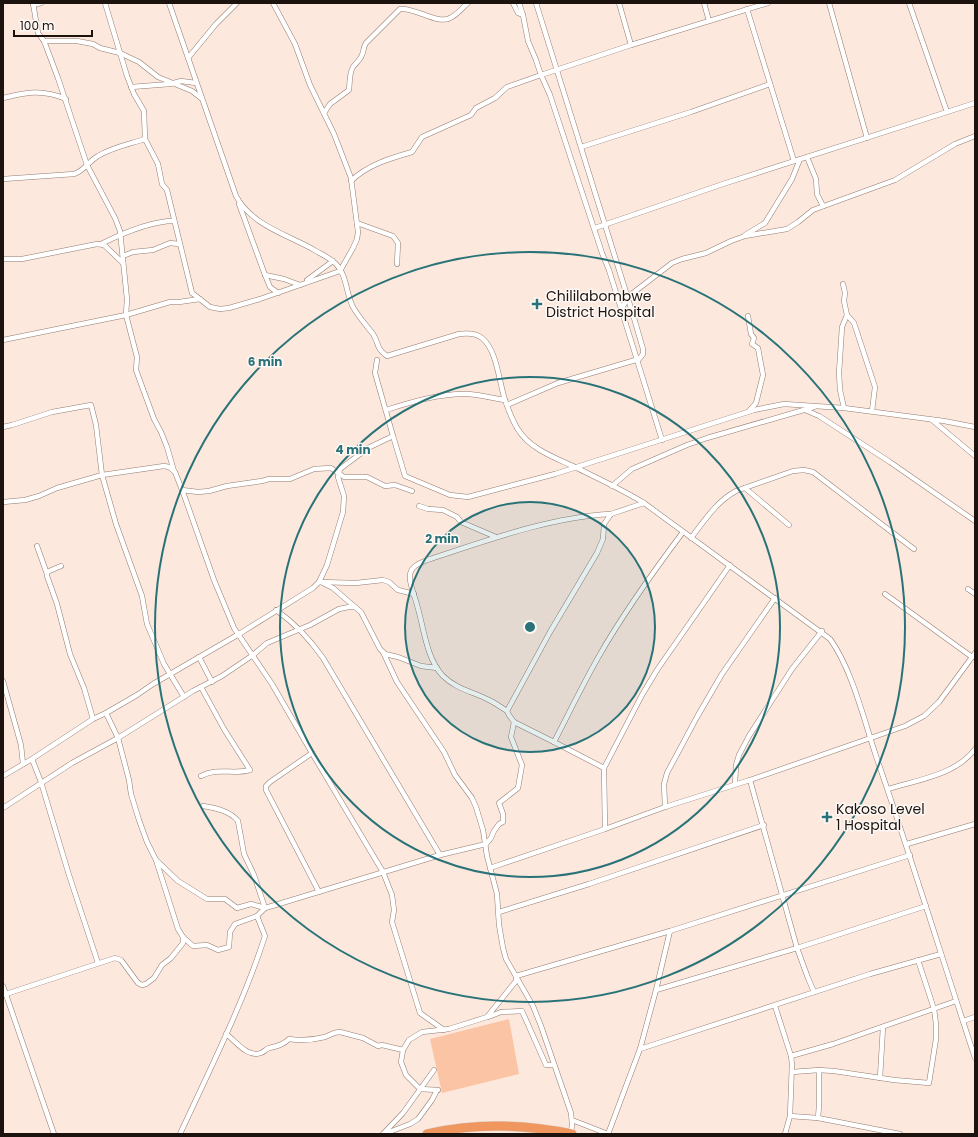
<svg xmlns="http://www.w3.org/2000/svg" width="978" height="1137" viewBox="0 0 978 1137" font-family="Poppins,sans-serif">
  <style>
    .green { fill: #fbc5a5 }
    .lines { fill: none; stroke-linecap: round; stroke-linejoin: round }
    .street-casing { stroke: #937c6f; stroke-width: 5.5 }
    .highway-casing { stroke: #d6d5d4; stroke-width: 10 }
    .street { stroke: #fff; stroke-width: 4.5 }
    .highway { stroke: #f0965f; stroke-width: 9 }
    .ring { fill: none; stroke: #297378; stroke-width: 2 }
    .poi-dot { fill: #297378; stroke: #fef9f6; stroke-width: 1.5 }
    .labels { text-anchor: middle; stroke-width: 3; stroke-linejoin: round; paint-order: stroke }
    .poi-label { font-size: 14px; fill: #1c130e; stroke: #fef9f6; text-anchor: start }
    .centre { fill: #297378; stroke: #fef9f6; stroke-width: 2 }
    .ring-label { font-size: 12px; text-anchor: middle; font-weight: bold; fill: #297378; stroke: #fef9f6; stroke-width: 3; stroke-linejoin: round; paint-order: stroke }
  </style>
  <rect width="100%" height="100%" fill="#fde8dd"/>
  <!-- green -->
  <path class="green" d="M509,1019L519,1074L442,1093L430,1039Z"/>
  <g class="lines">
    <!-- street casing -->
    <g class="street-casing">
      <g id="street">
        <path d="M105,3L127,76L134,94L144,111L145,139L158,164L162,184L167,190L192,293L210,307L220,309L229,308L260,299L340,271L353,248L357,239L358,232L351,178L334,134L310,85L295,44L273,3"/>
        <path d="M169,3L236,196C252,226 289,235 316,251C323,255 330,258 336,264C347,275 346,294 353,307C358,316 366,325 373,334C380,345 375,347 387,356L459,334C467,333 476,333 482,338C497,350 499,382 505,400C508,409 512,419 517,428C531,451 557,458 579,469C601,480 623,490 644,503L830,639C852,669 864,720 876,756C911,857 942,958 975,1058"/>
        <path d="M519,3L523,15"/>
        <path d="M619,3L631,45"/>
        <path d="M704,3L709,21"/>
        <path d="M829,3L867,138"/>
        <path d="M909,3L947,112"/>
        <path d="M33,5L41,3"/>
        <path d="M747,9L794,161"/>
        <path d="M44,41H77L93,44L100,48L120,53L139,62L158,77L192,91L201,98"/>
        <path d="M188,58L216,24L237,3"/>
        <path d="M131,87L170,84L181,81L196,83"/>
        <path d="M3,98C27,92 42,89 66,99"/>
        <path d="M324,113L330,104L349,90C350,82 349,74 353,67C355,64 359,61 361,57C364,53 363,47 366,43L400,9C415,7 438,25 450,18C457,15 462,8 468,3"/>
        <path d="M581,147L691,112L770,84"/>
        <path d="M807,157L816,179L817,194L823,206"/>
        <path d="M3,179L74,174C84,171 89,161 98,156C113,147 130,144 145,139"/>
        <path d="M351,181C367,165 391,158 412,152L422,137L471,115L476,108L495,98L507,87L541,75L536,60L528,41L523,15L518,13L513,3"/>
        <path d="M239,204L265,275L270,287L278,293"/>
        <path d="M357,223L393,236L398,243L397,264"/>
        <path d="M595,228L723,184L975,103"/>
        <path d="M745,235L765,223L792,179L800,159"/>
        <path d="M101,244C121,234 152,221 174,221"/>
        <path d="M123,256L133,252L153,250L170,243L179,244"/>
        <path d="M3,259H22L97,244L104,245L123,263"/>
        <path d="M265,275L284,279L300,285"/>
        <path d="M307,280L333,261"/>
        <path d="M843,284L845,293L844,301L847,315L842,327L839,373L840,390L844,408"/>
        <path d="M622,308L629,296L672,263L682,259L706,253L731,241L745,236L787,229L798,222L813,210L895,180L955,144L975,136"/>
        <path d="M847,315L854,323L875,387L872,411"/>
        <path d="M748,316L751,334L754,338L752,344L758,348L763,375L756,403L748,412"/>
        <path d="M3,340L126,315L127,299L120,231L115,218L87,165L58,78L44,41L38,33L33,3"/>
        <path d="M507,405L558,383L639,359L643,354V349L634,318L536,3"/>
        <path d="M386,410C411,402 441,393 468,394C480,395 493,398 505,400"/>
        <path d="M805,410L819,416L890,462L975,521"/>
        <path d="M932,420L975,456"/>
        <path d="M3,427L12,425L52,412L91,405L96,425L102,475L116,524L142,596L147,624L164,664L184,697"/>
        <path d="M393,436L405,476L450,495L468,497L555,474L754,410L784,404L844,408L944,421L975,427"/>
        <path d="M662,440L609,270L602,253L550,95L541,75L631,45L768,3"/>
        <path d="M174,471L167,447L161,432L154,419L136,370L137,357L126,315L170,302H179L200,299"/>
        <path d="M612,486L632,469L687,445L707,438L814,407"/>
        <path d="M745,488L789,525"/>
        <path d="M182,490L198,492L209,491L227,486L262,481L269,479H290L314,469L331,468L344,477H367L385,486L395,485L412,491"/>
        <path d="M3,502L25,500L39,496L57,488L102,475L164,466L169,467L175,472L184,495L214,580L234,628L272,684L312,753L383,872L392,895L394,910L392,922L420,1013L444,1030"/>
        <path d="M419,506L428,509L443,510L457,517L461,522L496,537"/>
        <path d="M691,538C704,521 717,501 736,491L793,471L804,470L813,472L914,549"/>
        <path d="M37,546L47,574"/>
        <path d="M61,566L47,572V576L57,604L70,654L84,688L93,719"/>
        <path d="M319,582L356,583L383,580L389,582L398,590L414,594"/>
        <path d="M321,582L333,588L355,607"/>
        <path d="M968,589L975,594"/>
        <path d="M885,594L972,657"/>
        <path d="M276,610C296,624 309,638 323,658L440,855"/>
        <path d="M383,652L397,682L444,752L455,775L472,798L476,807L483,830L487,856L497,894L499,925L503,948L506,959L533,1006L541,1026L571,1113L572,1124L571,1134"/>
        <path d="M199,657L212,682"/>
        <path d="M3,681L21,745L23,764"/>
        <path d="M507,711C501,707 495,703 489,700C474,692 456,689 443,676C426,658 424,628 417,605C415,596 409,585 410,575C411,566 420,563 427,560C485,541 550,517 611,514"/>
        <path d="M106,713L118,738L129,780L131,794L139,820L147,842L156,860L178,881L207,899H225L237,908L251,904L265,908L272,906L440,855L486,844L491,838L494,831L499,824L503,822V814L499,803L518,788L522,765L511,737L514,722"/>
        <path d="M554,742L514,722L509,715L507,711L550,632L597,553L603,539L604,524L611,514L644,503"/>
        <path d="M312,753L270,782L266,786V790L319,892"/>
        <path d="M32,759L41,782L69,875L98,963"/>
        <path d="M604,768L642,695L657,670L730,565"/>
        <path d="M3,776L32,759L93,719L106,713L137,695L153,684L239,634L313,588L319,582L327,565L343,512L344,496L338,477L340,469L368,448L393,436L375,373L377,360"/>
        <path d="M201,776C218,767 233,775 250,770L224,729L201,687"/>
        <path d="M750,780L797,948L808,978L814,992"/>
        <path d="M735,784L736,765L739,755L749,736L792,669L822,631"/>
        <path d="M888,789C917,780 956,775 975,749"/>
        <path d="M203,806C216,808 230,811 238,821L244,854L254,875L265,908"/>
        <path d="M665,807L664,784L667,773L697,717L722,674L775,598"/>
        <path d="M3,808L72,763L118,738L193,691L222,676L253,655L267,643L310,625L339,609L349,607H355L361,612L380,649L385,654L398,657L421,666L437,668"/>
        <path d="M605,829L604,768L554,742C569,713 583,684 599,656C624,612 653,572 683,532"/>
        <path d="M907,844L975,824"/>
        <path d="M156,860L178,929L183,937"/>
        <path d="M490,868L605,829L665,807L750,780L905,726L924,716L939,702L975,653"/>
        <path d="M499,912L589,884L764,825"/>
        <path d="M3,986L54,1134"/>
        <path d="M656,990L797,948L926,906"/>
        <path d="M3,995L115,958L121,960L138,983L142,985L146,984L154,978L162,965L171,958L183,943V937L193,946L207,945L218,950L229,947L230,932L235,924L257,916L265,908"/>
        <path d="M775,1006L791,1056L792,1064L790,1116L785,1134"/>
        <path d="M488,1017L501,1012L522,1011L546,1065H554"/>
        <path d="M963,1021L975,1017"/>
        <path d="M226,1034C236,1041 247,1058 261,1053C264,1052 266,1049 269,1048C277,1046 283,1045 289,1039C301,1041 313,1040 325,1037C330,1035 334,1032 340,1032L363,1038L378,1046L382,1045L403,1050L401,1062L406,1075L420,1089L438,1090"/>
        <path d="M640,1049L870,974L941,954"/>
        <path d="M403,1050L409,1040L422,1032L449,1029L487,1017L516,981V976L670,931L910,855"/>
        <path d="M791,1056L833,1044L956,1001"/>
        <path d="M792,1072L819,1070L834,1071L894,1080L929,1083L936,1039V1024L934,1009L918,960"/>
        <path d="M880,1078L883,1027"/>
        <path d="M790,1116L818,1118L900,1134"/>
        <path d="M818,1118L819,1106V1070"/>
        <path d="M572,1120L608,1134"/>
        <path d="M180,1134C210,1069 243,1004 265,936L257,916"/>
        <path d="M383,1134L403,1113L434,1070"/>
        <path d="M384,1134L410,1124L418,1119L432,1100L437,1090"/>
        <path d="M608,1134L640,1049L656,990L670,931"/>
      </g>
    </g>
    <!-- highway casing -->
    <g class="highway-casing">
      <path id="highway" d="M427,1134C475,1123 524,1124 572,1134"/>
    </g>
    <!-- street -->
    <use href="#street" class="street"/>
    <!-- highway -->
    <use href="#highway" class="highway"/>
  </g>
  <!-- distance rings -->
  <circle cx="530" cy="627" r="125" fill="#297378" fill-opacity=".12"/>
  <g class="ring">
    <circle cx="530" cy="627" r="125"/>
    <circle cx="530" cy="627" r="250"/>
    <circle cx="530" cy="627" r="375"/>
  </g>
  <!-- markers -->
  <g class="poi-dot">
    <path d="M535 298h4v4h4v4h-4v4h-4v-4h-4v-4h4z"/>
    <path d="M825 811h4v4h4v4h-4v4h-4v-4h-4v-4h4z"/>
  </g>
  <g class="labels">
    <!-- poi labels -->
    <g class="poi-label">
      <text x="546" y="301">Chililabombwe<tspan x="546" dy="16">District Hospital</tspan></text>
      <text x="836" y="814">Kakoso Level<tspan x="836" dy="16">1 Hospital</tspan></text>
    </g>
  </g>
  <circle cx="530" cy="627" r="6" class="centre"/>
  <g class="ring-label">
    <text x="265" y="366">6 min</text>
    <text x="353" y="454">4 min</text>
    <text x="442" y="543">2 min</text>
  </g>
  <!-- border -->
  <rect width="978" height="1137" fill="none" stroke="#1c130e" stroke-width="8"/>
  <!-- scale -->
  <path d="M14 30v6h78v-6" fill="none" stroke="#1c130e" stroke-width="2"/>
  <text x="20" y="30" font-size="12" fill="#1c130e" stroke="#fef9f6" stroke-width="3" paint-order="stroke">100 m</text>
</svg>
